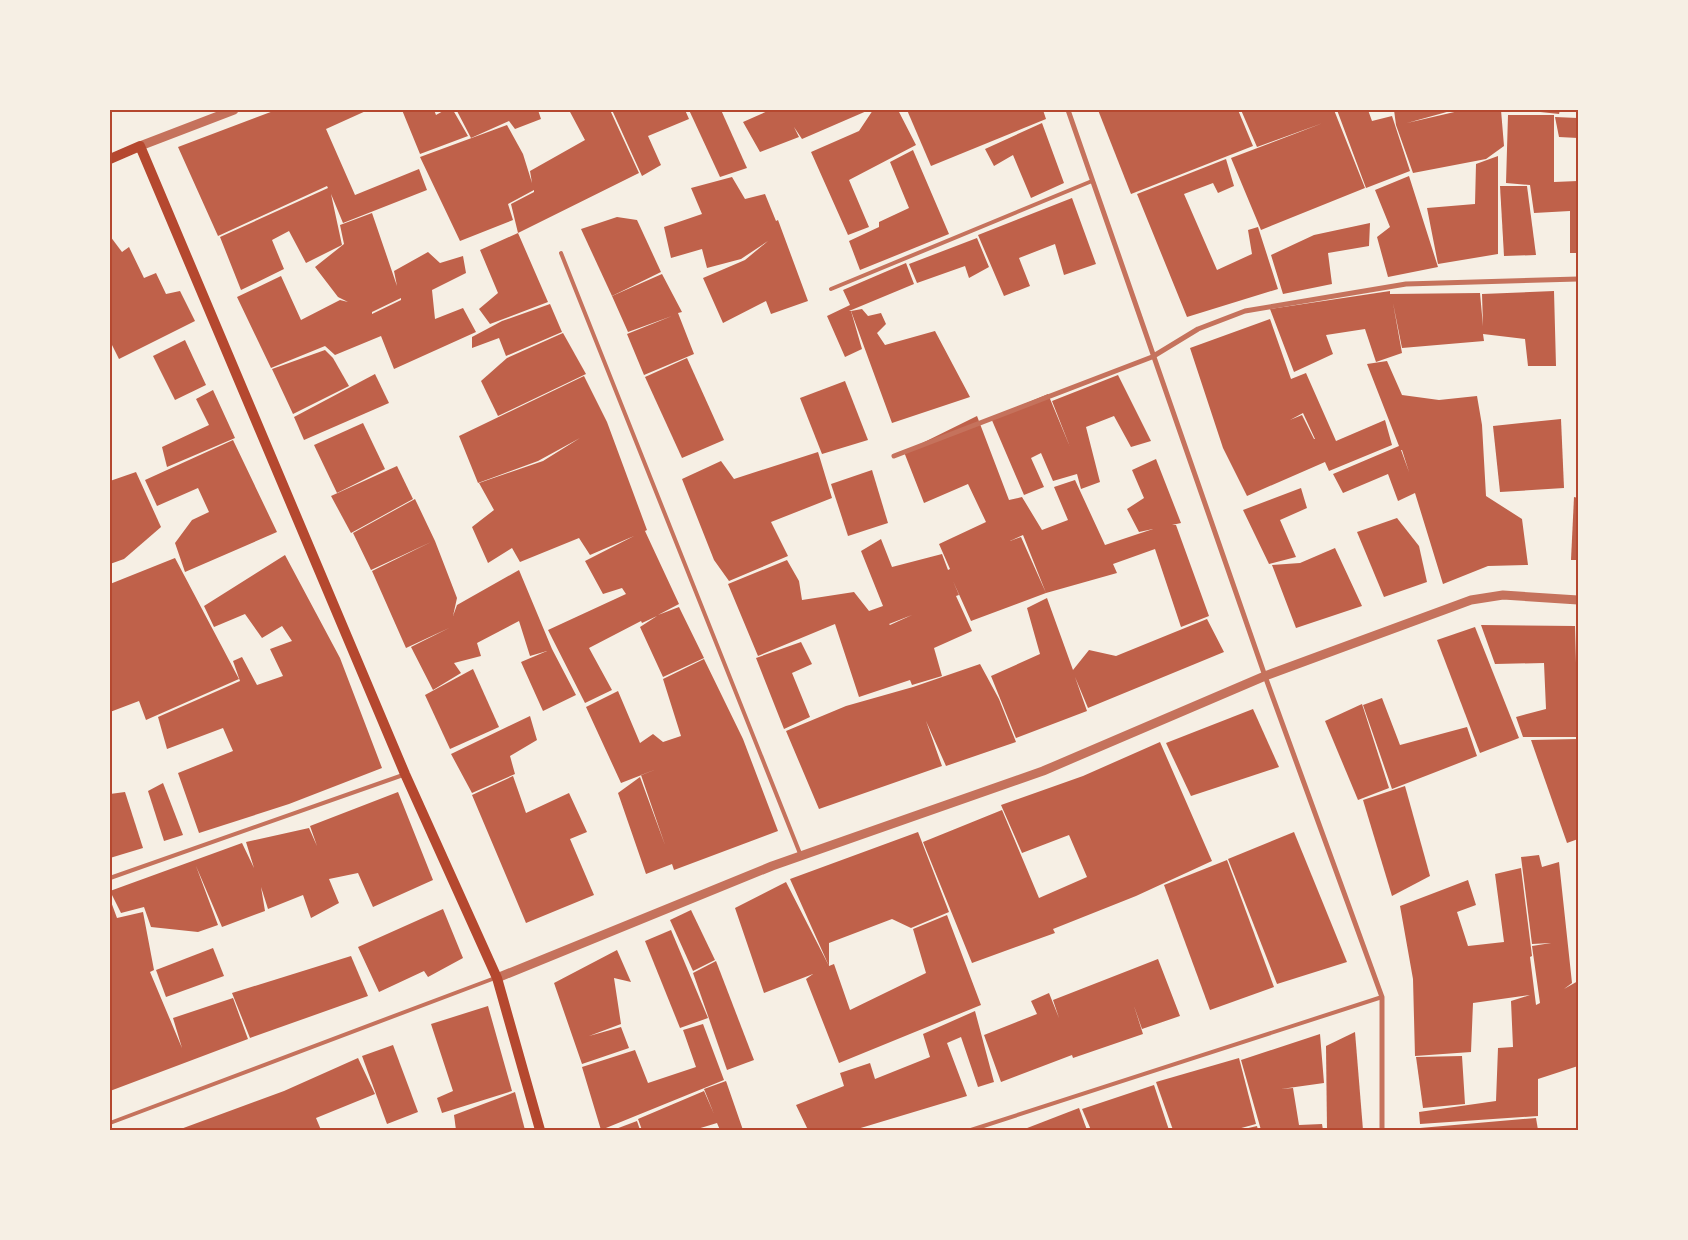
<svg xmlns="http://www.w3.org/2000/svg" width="1688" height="1240" viewBox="0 0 1688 1240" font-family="Helvetica,sans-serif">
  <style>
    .building { fill: #bf614a; fill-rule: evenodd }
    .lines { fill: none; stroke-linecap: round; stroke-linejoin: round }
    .service { stroke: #c5725c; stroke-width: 4 }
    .minor { stroke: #c5725c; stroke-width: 5 }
    .tertiary { stroke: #c5725c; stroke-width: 9 }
    .secondary { stroke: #b5482f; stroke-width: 10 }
    .neatline { fill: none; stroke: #b5482f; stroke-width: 2 }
  </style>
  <rect width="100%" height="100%" fill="#f6efe4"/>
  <!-- building -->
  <g class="building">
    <path d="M276,110H368L326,129L355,195L419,169L427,190L343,223L331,194L342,245L306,263L289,231L272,240L284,269L241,290L220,237L328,188L327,186L218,236L178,147Z"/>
    <path d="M402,110H434L436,115L445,110H453L468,136L420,154Z"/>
    <path d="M458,110H538L541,119L515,129L509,121L471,138L457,111Z"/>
    <path d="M569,110H610L639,173L518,233L511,204L534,192V190L508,204L513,220L460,241L420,157L507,125L523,154L532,183L530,171L585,140Z"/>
    <path d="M612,110H685L689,119L648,136L661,165L642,176Z"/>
    <path d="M689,110H721L747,168L720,177Z"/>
    <path d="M770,110H869L802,139L794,127L799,137L760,152L743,122Z"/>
    <path d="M873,110H898L916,145L849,180L869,227L848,235L811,152L859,131Z"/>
    <path d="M907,110H1043L1046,119L931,166Z"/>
    <path d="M1098,110H1238L1253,146L1131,194Z"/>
    <path d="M1241,110H1334L1365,188L1261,230L1231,158L1323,123L1257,147Z"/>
    <path d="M1337,110H1368L1372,121L1392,116L1410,171L1366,188Z"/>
    <path d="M1394,110H1454L1407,123L1463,110H1501L1504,146L1486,159L1413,173L1396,125Z"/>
    <path d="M1522,110H1560L1559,114Z"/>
    <path d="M1508,115H1554V182L1578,181V253H1570V211L1534,213L1530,185L1506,183Z"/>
    <path d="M1555,117L1578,118V138L1559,137Z"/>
    <path d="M1042,123L1064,183L1031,198L1013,155L994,166L985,149Z"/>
    <path d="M913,150L949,234L860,270L849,241L879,227V222L909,208L890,162Z"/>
    <path d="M1498,156V254L1438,264L1427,208L1475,204L1476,164Z"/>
    <path d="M1226,159L1234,186L1218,193L1213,183L1184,194L1217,270L1252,254L1248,230L1258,227L1278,289L1187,317L1137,194Z"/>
    <path d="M1409,176L1438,267L1388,277L1377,237L1390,227L1375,190Z"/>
    <path d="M732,177L745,199L765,194L776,221L778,220L808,301L771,314L766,301L723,323L703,278L745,260L768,241L741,259L707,268L702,249L671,258L664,227L702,214L691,188Z"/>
    <path d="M1500,186H1527L1536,255L1504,256Z"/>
    <path d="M1072,198L1096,264L1064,275L1055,244L1019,258L1030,286L1004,296L978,235Z"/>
    <path d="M372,213L397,286L394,271L428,252L440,263L463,256L466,273L432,290L435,319L463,308L476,332L394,369L381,336L335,355L325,346L271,368L237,297L281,276L301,320L340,300L348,302L338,297L315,267L344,244L340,225ZM401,298V300L372,314V312Z"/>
    <path d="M617,217L637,220L661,272L612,296L581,229Z"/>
    <path d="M1370,223L1369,246L1328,253L1332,284L1283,294L1271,255L1314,235Z"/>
    <path d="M518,233L548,302L490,324L479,309L498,293L480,250Z"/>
    <path d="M110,236L122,252L129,247L144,278L156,273L166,294L180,291L195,321L119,359L110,341Z"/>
    <path d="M977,238L989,267L969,278L965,266L917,283L909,264Z"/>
    <path d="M906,263L914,284L849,311H851L862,349L845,357L827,316L850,305L843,290Z"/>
    <path d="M662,274L682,312L678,313L694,354L644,375L627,334L672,316L628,332L612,296Z"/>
    <path d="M1390,291V294L1480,293L1483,326L1482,294L1554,291L1556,366H1528L1525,339L1483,334L1484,341L1402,348L1393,303L1402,353L1376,362L1365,329L1326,335L1333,354L1294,372L1270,309Z"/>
    <path d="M550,304L562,332L506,356L499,338L472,348V337L502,321Z"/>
    <path d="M862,309L868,316L881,313L886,324L877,333L885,345L935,331L970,397L892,423L851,311Z"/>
    <path d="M1270,319L1291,379L1306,373L1336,441L1385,420L1392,445L1329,471L1325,462L1247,496L1223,448L1190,348ZM1303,413L1315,439H1314L1302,415L1290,420Z"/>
    <path d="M563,333L586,374L498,416L481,381L507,358Z"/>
    <path d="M185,340L206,385L175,400L153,356Z"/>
    <path d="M325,350L333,358L349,386L293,414L272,369Z"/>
    <path d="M687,358L724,440L682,458L645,377Z"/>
    <path d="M1387,361L1402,395L1439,400L1477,396L1482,425L1486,496L1522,519L1528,565L1488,566L1443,584L1415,493L1398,501L1388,474L1343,493L1333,474L1399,446L1367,364ZM1401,450H1402L1409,472Z"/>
    <path d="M375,374L389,403L304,440L294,417Z"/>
    <path d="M1118,375L1151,441L1131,447L1114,416L1086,427L1100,482L1081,489L1077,474L1053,481L1041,453L1031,458L1044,487L1024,495L991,418L1048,394L1070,447L1052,401Z"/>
    <path d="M584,376L607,422L647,530L645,531L679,604L658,615L679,607L704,658L663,677L640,627L657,616L642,623L641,621L589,648L612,690L585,703L548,630L626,594L622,588L603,594L585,561L634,536L590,555L579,538L520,562L512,548L488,563L472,527L494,510L479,483L543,461L580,438L538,461L478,483L459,436Z"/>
    <path d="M845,381L868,440L822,454L800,398Z"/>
    <path d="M213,390L235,438L167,467L162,447L209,425L196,399Z"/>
    <path d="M977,416L1009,500L1022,497L1042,530L1068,520L1054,487L1075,480L1105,545L1153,529L1139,532L1127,509L1144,498L1132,470L1156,459L1181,523L1172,525H1176L1209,616L1181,627L1155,549L1113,564L1117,573L1046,593L1023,535L1010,541L1021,537L1046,593L971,621L953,581L959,595L956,596L972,631L934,648L942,676L912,685L910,680L859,697L835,624L758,656L728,584L787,560L799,581L802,600L854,592L869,611L883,606L861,551L881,539L892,567L942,554L948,570L950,569L939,544L986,522L968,484L924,503L904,452ZM912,615L890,625L889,624Z"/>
    <path d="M1561,419L1564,488L1500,492L1493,426Z"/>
    <path d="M363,423L385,469L337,493L314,445Z"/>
    <path d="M233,440L277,532L185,572L175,543L192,520L209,512L198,488L157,506L145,480Z"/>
    <path d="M818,452L832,498L771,522L788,556L729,581L714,560L682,479L721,461L734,479Z"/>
    <path d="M397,466L413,499L351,533L331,496Z"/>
    <path d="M872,470L888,523L848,536L831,484Z"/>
    <path d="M136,472L161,527L124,559L110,564V481Z"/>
    <path d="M1301,488L1307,508L1280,520L1296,557L1269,564L1243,510Z"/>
    <path d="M1574,497L1578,498V560H1571Z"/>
    <path d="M415,499L435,541L457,598L453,616L457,605L519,570L552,649L576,695L543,711L521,662L547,651L530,656L519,621L477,643L481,656L454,663L461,673L433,690L411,647L449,628L406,648L372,571L431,542L371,570L353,533Z"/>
    <path d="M1397,518L1419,546L1427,582L1384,597L1357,532Z"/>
    <path d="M1335,548L1362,606L1296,628L1272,565L1300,563Z"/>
    <path d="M285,555L340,658L382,768L289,804L199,833L178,773L233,751L223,728L167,749L158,717L240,681L233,661L242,657L257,685L283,676L270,649L292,641L282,626L262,638L245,614L214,627L204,606Z"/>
    <path d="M175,558L239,679L146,720L139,701L110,712V584Z"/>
    <path d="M1047,598L1073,670L1089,650L1116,656L1207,619L1224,652L1088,708L1075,677L1087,711L1016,738L991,676L1040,654L1027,608Z"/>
    <path d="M1481,625L1575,626L1578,737H1523L1516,717L1546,709L1544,663L1495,664Z"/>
    <path d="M1475,627L1519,738L1480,753L1437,640Z"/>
    <path d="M801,642L812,664L792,673L810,717L784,729L756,658Z"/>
    <path d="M704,659L743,739L778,831L674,870L672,864L646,874L618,793L640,777L665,845L641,775L657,769L621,783L586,707L618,691L640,743L653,734L663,742L681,736L663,679Z"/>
    <path d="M980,664L999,699L1016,742L946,766L926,721L942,766L819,809L786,731L846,706L913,687Z"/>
    <path d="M473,669L499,727L450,749L425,695Z"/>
    <path d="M1382,698L1400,745L1467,727L1477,756L1392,789L1363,705Z"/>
    <path d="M1362,704L1389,788L1358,800L1325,721Z"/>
    <path d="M1253,709L1279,767L1191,796L1166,743Z"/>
    <path d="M530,716L537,740L510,756L515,774L472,793L451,754Z"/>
    <path d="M1578,739V839L1567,843L1531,740Z"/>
    <path d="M1160,742L1212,861L1136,896L1053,929L1055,933L972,963L923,842L1002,810L1039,898L1087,877L1069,835L1022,853L1001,805L1083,776Z"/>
    <path d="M513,776L526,813L569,793L587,832L570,839L594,895L526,923L472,795Z"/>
    <path d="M163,783L183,835L164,841L148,791Z"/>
    <path d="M1405,786L1430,876L1392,896L1363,800Z"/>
    <path d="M125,792L143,848L110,858V794Z"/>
    <path d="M398,792L433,880L373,907L358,873L329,879L339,903L311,918L303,895L268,909L261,887L265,911L222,927L196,866L218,925L198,932L151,927L144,907L121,913L110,891L242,843L254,868L246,842L309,828L317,846L310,826Z"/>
    <path d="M918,832L949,912L911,928L892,919L829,943V966L834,964L850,1010L926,973L913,929L947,915L981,1005L839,1063L806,979L813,974L764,993L735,908L786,882L829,966L790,879Z"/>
    <path d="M1294,832L1347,962L1277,984L1228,859Z"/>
    <path d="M1539,855L1542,867L1559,862L1572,983L1564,989L1578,981V1066L1538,1079V1116L1420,1124L1419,1112L1496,1101L1498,1048L1513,1047L1511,1001L1530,995L1473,1003L1471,1052L1415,1056L1413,979L1400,906L1468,880L1476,905L1457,912L1468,946L1504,942L1495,874L1521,868L1532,956L1530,957L1536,1005L1540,1003L1532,946L1551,943L1532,944L1521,857Z"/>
    <path d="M1227,860L1274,987L1210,1010L1164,885Z"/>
    <path d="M110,899L117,918L143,912L154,970L150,972L182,1048L173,1018L233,998L248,1039L110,1091Z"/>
    <path d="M443,909L463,958L428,977L424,971L379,992L358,947Z"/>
    <path d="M691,910L715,960L693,971L670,920Z"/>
    <path d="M671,930L708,1018L680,1028L645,941Z"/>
    <path d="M213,948L224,976L166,997L156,970Z"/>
    <path d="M617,950L631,982L614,978L621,1024L589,1036L621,1027L629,1048L582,1064L554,983Z"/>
    <path d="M351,956L368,996L250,1038L232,993Z"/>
    <path d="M1158,959L1180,1016L1142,1029L1134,1006L1143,1034L1073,1058L1072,1055L1001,1082L984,1035L1037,1014L1031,1001L1049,993L1059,1018L1053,1000Z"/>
    <path d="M716,961L754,1060L727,1070L693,973Z"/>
    <path d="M488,1006L512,1091L442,1113L437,1098L453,1091L431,1024Z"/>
    <path d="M975,1011L994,1082L978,1087L961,1037L947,1043L967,1096L854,1130H808L796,1105L844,1086L840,1073L870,1063L875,1079L930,1057L923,1034Z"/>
    <path d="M703,1024L724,1080L601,1130L582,1067L635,1050L648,1083L696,1067L683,1030Z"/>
    <path d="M1355,1032L1363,1130H1327L1326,1046Z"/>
    <path d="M1320,1034L1324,1083L1281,1089L1293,1088L1299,1125L1322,1124L1323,1130H1261L1241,1060Z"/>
    <path d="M393,1045L418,1112L387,1124L362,1056Z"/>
    <path d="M1462,1056L1465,1104L1423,1108L1416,1057Z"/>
    <path d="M358,1058L375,1094L316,1118L321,1130H178L284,1091Z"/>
    <path d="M1239,1058L1256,1124L1234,1130H1173L1156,1082Z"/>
    <path d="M726,1081L743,1130H720L717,1123L694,1130H642L638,1119L704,1091L714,1114L704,1089Z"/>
    <path d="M1154,1085L1169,1130H1091L1082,1109Z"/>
    <path d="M515,1092L525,1130H456L454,1115Z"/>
    <path d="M1079,1108L1087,1130H1022Z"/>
    <path d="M1536,1118L1538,1130H1420V1128Z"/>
    <path d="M637,1121L640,1130H613Z"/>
    <path d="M1257,1126L1258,1130H1244V1129Z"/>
  </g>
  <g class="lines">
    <!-- service -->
    <g class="service">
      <path d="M561,253L801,856"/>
      <path d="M831,289L1092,181"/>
      <path d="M110,878L403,775"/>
      <path d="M110,1123L495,978"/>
      <path d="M971,1130L1382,997"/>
    </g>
    <!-- minor -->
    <g class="minor">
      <path d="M1068,110L1265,676L1382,997V1130"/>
      <path d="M894,456L1152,357L1198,329L1245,311L1406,284L1578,279"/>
    </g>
    <!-- tertiary -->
    <g class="tertiary">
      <path d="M140,146L234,110"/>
      <path d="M497,978L772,866L1043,771L1265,676L1471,600L1503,595L1578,600"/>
    </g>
    <!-- secondary -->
    <path class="secondary" d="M110,159L140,146L405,774L497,978L540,1130"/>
  </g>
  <!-- border -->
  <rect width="1688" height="1240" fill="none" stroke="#f6efe4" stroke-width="222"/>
  <rect x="111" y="111" width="1466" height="1018" class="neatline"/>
</svg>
